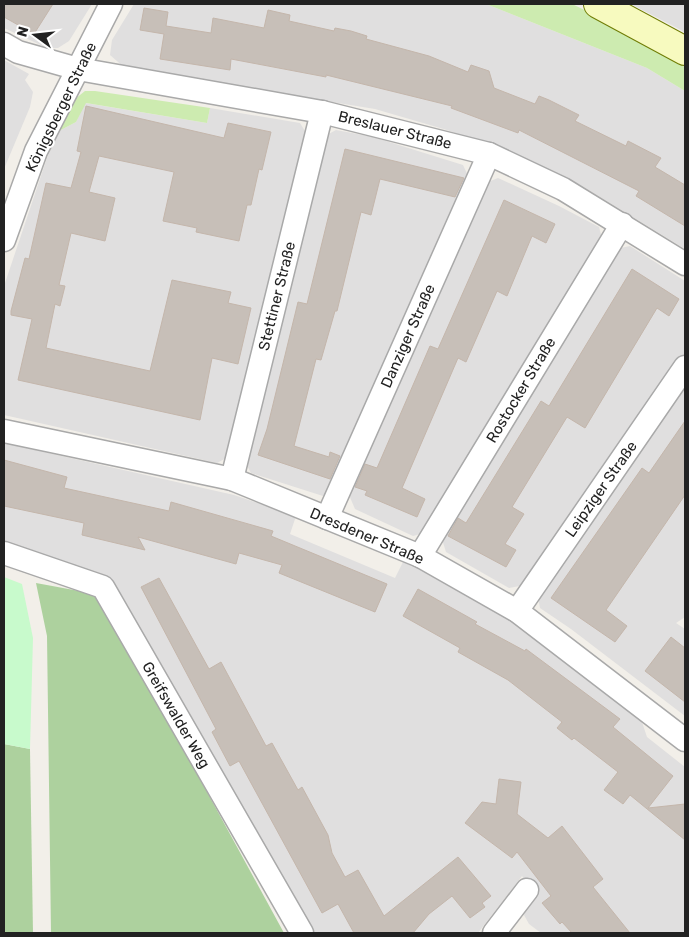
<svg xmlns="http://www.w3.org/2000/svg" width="689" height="937" viewBox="0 0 689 937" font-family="Rubik,sans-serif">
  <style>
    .residential { fill: #e0dfdf }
    .grass { fill: #cdebb0 }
    .forest { fill: #add19e }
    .park { fill: #c8facc }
    .building { fill: #c7bfb8; stroke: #c4b6ab }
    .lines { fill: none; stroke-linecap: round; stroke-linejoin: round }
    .street-casing { stroke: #a9a9a9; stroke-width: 25 }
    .secondary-casing { stroke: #707d05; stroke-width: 30 }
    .street { stroke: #fff; stroke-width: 22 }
    .secondary { stroke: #f7fabf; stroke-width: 28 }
    .labels { text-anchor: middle; stroke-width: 4; stroke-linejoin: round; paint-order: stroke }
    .street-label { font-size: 15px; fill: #222; stroke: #fff }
  </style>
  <rect width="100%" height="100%" fill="#f2efe9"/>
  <!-- residential -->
  <g class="residential">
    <path d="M4,4H92L69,41L58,48H47L4,28Z"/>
    <path d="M134,4H486L647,68L685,91V249L582,186L515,155L447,130L375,109L125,68L110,55L112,40Z"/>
    <path d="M631,4H685V33L681,30Z"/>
    <path d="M4,60L29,74L25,80L33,92L30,107L4,169Z"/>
    <path d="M85,103L207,123L210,108L300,123L308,136L230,456L217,463L4,415V286L47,158L59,131L76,122Z"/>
    <path d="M336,130L373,137L463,165L470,180L335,492L323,496L251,473L244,460L323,137Z"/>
    <path d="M498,178L559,206L599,227L603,242L427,532L413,536L355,509L349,495L483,184Z"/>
    <path d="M630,246L685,281V354L525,585L509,588L446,552L441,536L616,249Z"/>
    <path d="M685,379V617L676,623L685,629V716L571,629L540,608L537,592Z"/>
    <path d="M4,443L234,495L296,516L290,534L395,578L403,562L433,575L495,611L554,650L640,716L647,737L685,767V933H541L529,924L524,915L527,905L536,895L522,876L478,933H306L123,597L112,582L4,545Z"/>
  </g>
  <!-- grass -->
  <g class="grass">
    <path d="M486,4H572L637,35L685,67V91L647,68Z"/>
    <path d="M85,91H95L210,108L207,123L86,103L76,122L59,131L75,99Z"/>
  </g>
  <!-- forest -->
  <g class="forest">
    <path d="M36,583L90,593L105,605L284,933H51L47,636Z"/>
    <path d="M4,744L30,749L33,933H4Z"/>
  </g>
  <!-- park -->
  <path class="park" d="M4,577L22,584L33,638L30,749L4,744Z"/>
  <!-- building -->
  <g class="building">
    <path d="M4,4H53L34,34L4,17Z"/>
    <path d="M144,8L168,12L166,26L211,33L213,18L264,28L268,10L290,15L289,21L334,31L335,28L351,31L367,36L366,39L429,56L468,72L471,65L489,71L494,88L535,104L539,96L549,100L579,115L575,121L626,146L628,141L661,158L655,167L685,185V226L636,196L639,191L519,130L518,133L451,108L452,106L326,75V77L231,59L230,70L160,59L164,34L140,30Z"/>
    <path d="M86,106L224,138L228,123L271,132L262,170L259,169L251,205H247L239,241L196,232L197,228L163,221L174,172L99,156L89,192L115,198L105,241L71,233L59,285L65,286L60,306L55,304L46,348L150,371L172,280L231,292L228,303L251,308L238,364L212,358L200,420L18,380L32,319L11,315V311L25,258L29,259L46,183L71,188L81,152L77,151Z"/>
    <path d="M345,149L464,178L455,197L380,179L371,215L361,212L337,311H335L321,360L316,359L294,446L329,457L330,452L340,456L330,479L258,455L267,429L298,302L307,304Z"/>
    <path d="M504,200L555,224L546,243L532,236L507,296L497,291L466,362L458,358L402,488L425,499L417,517L365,495L367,491L355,487L365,464L377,468L430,346L438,349Z"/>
    <path d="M632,269L679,299L669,316L657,308L585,428L567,417L512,507L524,514L505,544L516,550L506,567L448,536L458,518L466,523L541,401L549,406Z"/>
    <path d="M685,421V495L606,610L627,626L615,642L551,598L642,468L649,473Z"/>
    <path d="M4,460L67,477L64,488L169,511L171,502L273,531L271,536L387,584L375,612L279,573L282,565L239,553L236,564L138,537L145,550L82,535L84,523L4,506Z"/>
    <path d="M159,578L209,669L221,662L266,746L272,743L298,790L302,787L328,835L332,853L345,877L358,870L384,916L458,857L491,896L482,903L485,907L470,918L452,896L429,914L413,933H354L338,904L322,913L239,761L230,766L212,732L216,729L141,587Z"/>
    <path d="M418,589L477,622L475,624L525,651L526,649L620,719L613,727L673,776L648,808L685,804V840L630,795L623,804L604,790L618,772L574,738L572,740L557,728L562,722L508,680L458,652L460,648L403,616Z"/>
    <path d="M671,637L685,648V702L645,671Z"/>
    <path d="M499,779L521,782L517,814L548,838L562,826L603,879L593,887L630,933H572L562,922L560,924L542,903L551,896L517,852L512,858L465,823L482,802L496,804Z"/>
  </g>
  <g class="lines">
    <!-- street casing -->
    <g class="street-casing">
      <g id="street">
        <path d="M4,44L18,52L78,69L322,112L489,154L563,189L685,264"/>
        <path d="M4,240L36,151L111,4"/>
        <path d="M4,431L232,479L420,556L517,611L685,740"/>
        <path d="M232,479L322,112"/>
        <path d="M327,518L489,154"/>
        <path d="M4,553L103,587L302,933"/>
        <path d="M420,556L622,224"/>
        <path d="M517,611L685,367"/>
        <path d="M494,933L527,890"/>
      </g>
    </g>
    <!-- secondary casing -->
    <g class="secondary-casing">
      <path id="secondary" d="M598,4L685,51"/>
    </g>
    <!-- street -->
    <use href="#street" class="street"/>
    <!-- secondary -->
    <use href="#secondary" class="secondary"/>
  </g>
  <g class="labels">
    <!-- street labels -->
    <g class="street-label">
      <text transform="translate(61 107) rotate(-64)" y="5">Königsberger Straße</text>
      <text transform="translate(395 130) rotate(14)" y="5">Breslauer Straße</text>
      <text transform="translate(277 296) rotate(-76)" y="5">Stettiner Straße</text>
      <text transform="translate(408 336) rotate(-66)" y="5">Danziger Straße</text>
      <text transform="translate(521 390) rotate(-59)" y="5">Rostocker Straße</text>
      <text transform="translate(601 489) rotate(-55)" y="5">Leipziger Straße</text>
      <text transform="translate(367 536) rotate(23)" y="5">Dresdener Straße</text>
      <text transform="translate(176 715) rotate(60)" y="5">Greifswalder Weg</text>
    </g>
  </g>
  <!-- border -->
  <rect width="689" height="937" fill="none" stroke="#222222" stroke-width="10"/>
  <!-- north arrow -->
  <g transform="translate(35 35) rotate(285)" stroke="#ffffff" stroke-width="4" paint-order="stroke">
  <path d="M0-4L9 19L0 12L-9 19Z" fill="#222222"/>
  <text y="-8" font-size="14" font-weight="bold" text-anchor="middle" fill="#222222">N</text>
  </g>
</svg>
